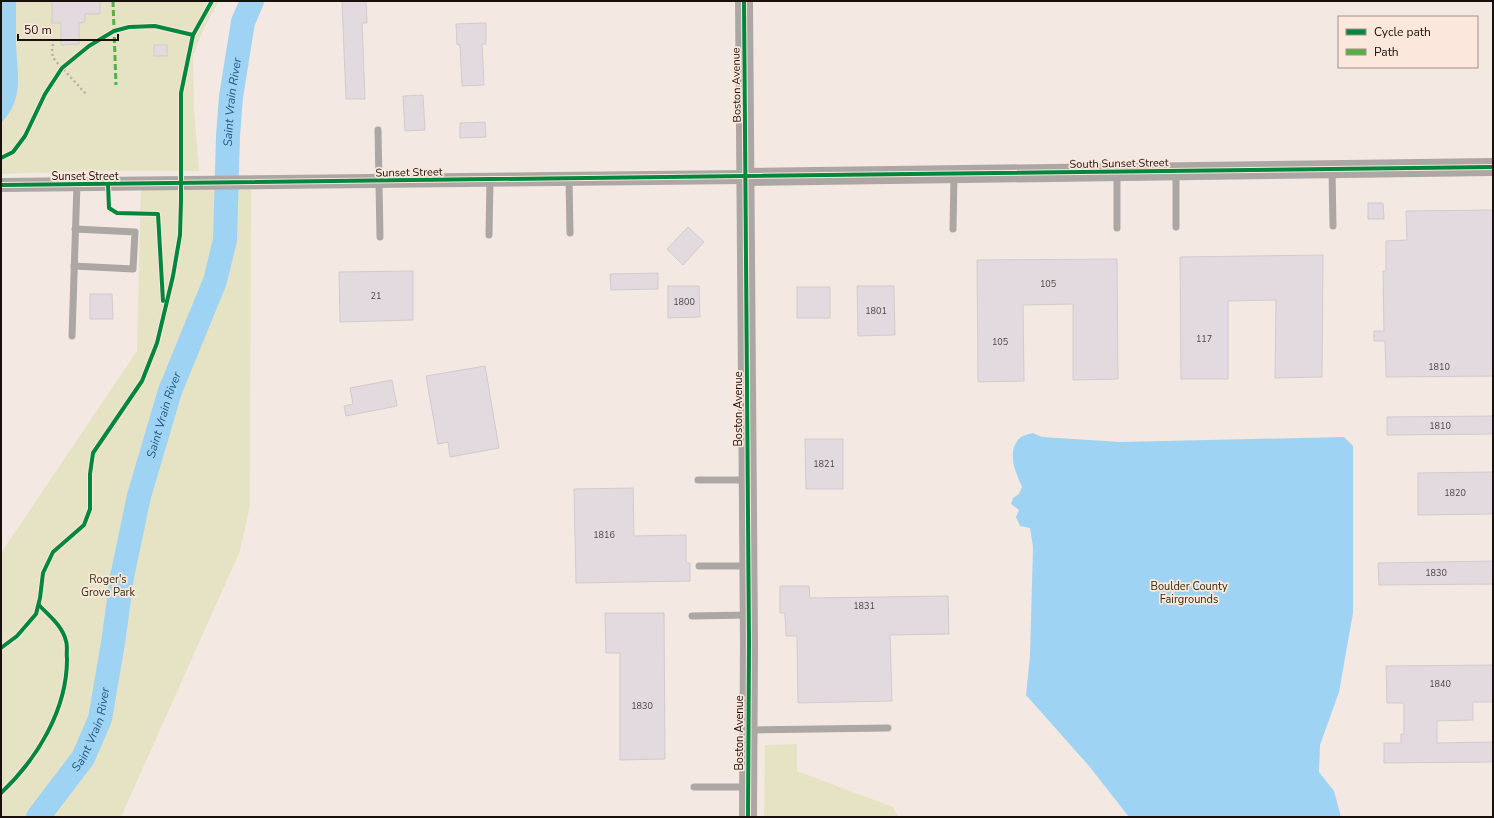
<svg xmlns="http://www.w3.org/2000/svg" width="1494" height="818" viewBox="0 0 1494 818" font-family="'Nunito Sans',sans-serif">
  <style>
    .green { fill: #e5e3c3 }
    .water { fill: #9fd3f4 }
    .lines { fill: none; stroke-linecap: round; stroke-linejoin: round }
    .river { stroke: #9fd3f4; stroke-width: 24 }
    .building { fill: #e2dadf; stroke: #d2cbcd }
    .path { stroke: #b7afab; stroke-width: 2.5; stroke-dasharray: 2 3; stroke-linecap: butt }
    .service { stroke: #aca7a5; stroke-width: 7 }
    .minor { stroke: #aca7a5; stroke-width: 14 }
    .tertiary { stroke: #aca7a5; stroke-width: 18 }
    .quiet { stroke: #55b144; stroke-width: 3; stroke-dasharray: 6 3; stroke-linecap: butt }
    .cycleway-casing { stroke: #fbe7db; stroke-width: 6 }
    .cycleway { stroke: #00873e; stroke-width: 4 }
    .labels { text-anchor: middle; stroke-width: 3.5; stroke-linejoin: round; paint-order: stroke }
    .number-label { font-size: 9px; fill: #4d4442 }
    .street-label { font-size: 11px; fill: #19100b; stroke: #fbe7db }
    .park-label { font-size: 11px; fill: #2e300c; stroke: #fbe7db }
    .water-label { font-size: 12px; font-style: italic; fill: #215b7d; stroke: #fbe7db }
  </style>
  <rect width="100%" height="100%" fill="#f4e9e2"/>
  <!-- green -->
  <g class="green">
    <path d="M1,1H219L204,28L193,56L194,109L199,171H93L1,174Z"/>
    <path d="M251,183L250,506L240,551L121,817H1V553L137,351L141,184Z"/>
    <path d="M797,744V771L893,807L898,817H764L765,745Z"/>
  </g>
  <!-- water -->
  <g class="water">
    <path d="M1,1H16C16,15 16,30 16,44C17,74 25,99 1,123Z"/>
    <path d="M1033,433L1042,437L1121,442L1344,437L1353,446V613L1339,692L1320,745L1319,772L1334,791L1341,817H1129L1089,766L1026,695L1030,656L1033,547L1030,528L1020,526L1016,517L1019,510L1011,504L1013,498L1019,494L1022,487C1016,473 1005,451 1021,437C1024,435 1029,434 1033,433Z"/>
  </g>
  <g class="lines">
    <!-- river -->
    <path class="river" id="s1" d="M38,817L83,758L100,719L113,643L122,577L139,496L170,391L215,281L225,240L228,136L231,97L243,22L252,1"/>
  </g>
  <!-- building -->
  <g class="building">
    <path d="M52,1H100V14H85V22L79,23V44L61,45V23H52Z"/>
    <path d="M342,1H366L367,23H362L365,99H346Z"/>
    <path d="M486,23V44H482L484,85L462,86L460,45H457L456,24Z"/>
    <rect x="154" y="45" width="13" height="11"/>
    <path d="M423,95L425,130L405,131L403,96Z"/>
    <path d="M485,122L486,137L460,138V123Z"/>
    <path d="M1368,203H1383L1384,219H1368Z"/>
    <path d="M1493,210V376L1386,377L1385,341H1374V331H1384L1383,271H1386V241L1407,240L1406,211Z"/>
    <path d="M688,227L704,242L683,265L667,249Z"/>
    <path d="M1323,255L1322,377L1275,378L1276,300L1228,301V379H1181L1180,257Z"/>
    <path d="M1117,259L1118,379L1073,380V304L1023,305L1024,381L978,382L977,260Z"/>
    <path d="M413,271V320L340,322L339,272Z"/>
    <path d="M658,273V289L611,290L610,274Z"/>
    <path d="M668,286H699L700,317L668,318Z"/>
    <path d="M857,286H894L895,335L858,336Z"/>
    <rect x="797" y="287" width="33" height="31"/>
    <path d="M90,294H112L113,319H90Z"/>
    <path d="M485,366L499,448L450,457L448,442L438,444L426,376Z"/>
    <path d="M392,380L397,406L346,416L344,406L353,404L350,388Z"/>
    <path d="M1493,416V434L1387,435V417Z"/>
    <path d="M805,439H843V489H806Z"/>
    <path d="M1493,472V514L1418,515V473Z"/>
    <path d="M633,488L634,536L686,535V563H690V581L576,583L574,489Z"/>
    <path d="M1493,561V584L1379,585L1378,563Z"/>
    <path d="M780,586H809L810,598L948,596L949,634L890,635L892,701L798,703L797,636H786L785,613H780Z"/>
    <path d="M605,613H664L665,759L620,760V653H606Z"/>
    <path d="M1493,665V702H1473V720L1437,721V743L1493,742V762L1384,763V743H1401V734H1404V703H1387L1386,666Z"/>
  </g>
  <g class="lines">
    <!-- path -->
    <path class="path" d="M53,44L52,51L53,58L86,94"/>
    <!-- service -->
    <g class="service">
      <path d="M378,130L380,237"/>
      <path d="M1332,170L1333,226"/>
      <path d="M1176,171V227"/>
      <path d="M569,178L570,233"/>
      <path d="M1117,228V172"/>
      <path d="M953,229L954,174"/>
      <path d="M489,235L490,179"/>
      <path d="M74,266L133,269L135,232L75,229"/>
      <path d="M72,336L77,184"/>
      <path d="M698,480H747"/>
      <path d="M699,566H748"/>
      <path d="M692,616L749,615"/>
      <path d="M749,730L888,728"/>
      <path d="M694,787H748"/>
    </g>
    <!-- minor -->
    <path class="minor" d="M1,185L745,177"/>
    <!-- tertiary -->
    <g class="tertiary">
      <path d="M744,1L749,642L748,817"/>
      <path d="M745,177L1493,167"/>
    </g>
    <!-- quiet -->
    <path class="quiet" d="M113,1L116,85"/>
    <!-- cycleway casing -->
    <g class="cycleway-casing">
      <g id="cycleway">
        <path d="M744,1L749,642L748,817"/>
        <path d="M1,158L13,152L25,136L45,94L62,68L89,46L114,31L129,27L155,26L193,35"/>
        <path d="M108,184L109,208L117,213L158,214L163,301"/>
        <path d="M1,185L1493,167"/>
        <path d="M1,648L17,636L36,614L40,598L43,573L53,552L84,525L90,509V474L93,453L142,381L157,343L173,276L180,235L181,201V93L193,35L212,1"/>
        <path d="M1,793C37,759 67,710 67,659C66,653 68,646 66,641C62,625 49,616 39,605"/>
      </g>
    </g>
    <!-- cycleway -->
    <use href="#cycleway" class="cycleway"/>
  </g>
  <g class="labels">
    <!-- number labels -->
    <g class="number-label">
      <text x="1048" y="287">105</text>
      <text x="376" y="299">21</text>
      <text x="684" y="305">1800</text>
      <text x="876" y="314">1801</text>
      <text x="1204" y="342">117</text>
      <text x="1000" y="345">105</text>
      <text x="1439" y="370">1810</text>
      <text x="1440" y="429">1810</text>
      <text x="824" y="467">1821</text>
      <text x="1455" y="496">1820</text>
      <text x="604" y="538">1816</text>
      <text x="1436" y="576">1830</text>
      <text x="864" y="609">1831</text>
      <text x="1440" y="687">1840</text>
      <text x="642" y="709">1830</text>
    </g>
    <!-- street labels -->
    <g class="street-label">
      <text transform="translate(736 85) rotate(-91)" y="4">Boston Avenue</text>
      <text transform="translate(1119 163) rotate(-1)" y="4">South Sunset Street</text>
      <text transform="translate(409 172) rotate(-1)" y="4">Sunset Street</text>
      <text x="85" y="180">Sunset Street</text>
      <text transform="translate(738 409) rotate(-90)" y="4">Boston Avenue</text>
      <text transform="translate(739 733) rotate(-90)" y="4">Boston Avenue</text>
    </g>
    <!-- park labels -->
    <g class="park-label">
      <text x="108" y="583">Roger's<tspan x="108" dy="13">Grove Park</tspan></text>
      <text x="1189" y="590">Boulder County<tspan x="1189" dy="13">Fairgrounds</tspan></text>
    </g>
    <!-- water labels -->
    <g class="water-label">
      <text dy="4" stroke="none"><textPath href="#s1" startOffset="752">Saint Vrain River</textPath></text>
      <text dy="4" stroke="none"><textPath href="#s1" startOffset="428">Saint Vrain River</textPath></text>
      <text dy="4" stroke="none"><textPath href="#s1" startOffset="104">Saint Vrain River</textPath></text>
    </g>
  </g>
  <!-- border -->
  <rect width="1494" height="818" fill="none" stroke="#19100b" stroke-width="4"/>
  <!-- legend -->
  <rect x="1338" y="16" width="140" height="52" fill="#fbe7db" stroke="#a19188"/>
  <rect x="1346" y="29" width="20" height="6" fill="#00873e" stroke="#a19188"/>
  <text x="1374" y="36" font-size="12" fill="#19100b">Cycle path</text>
  <rect x="1346" y="49" width="20" height="6" fill="#55b144" stroke="#a19188"/>
  <text x="1374" y="56" font-size="12" fill="#19100b">Path</text>
  <!-- scale -->
  <path d="M18 34v6h100v-6" fill="none" stroke="#19100b" stroke-width="2"/>
  <text x="24" y="34" font-size="12" fill="#19100b" stroke="#fbe7db" stroke-width="3" paint-order="stroke">50 m</text>
</svg>
